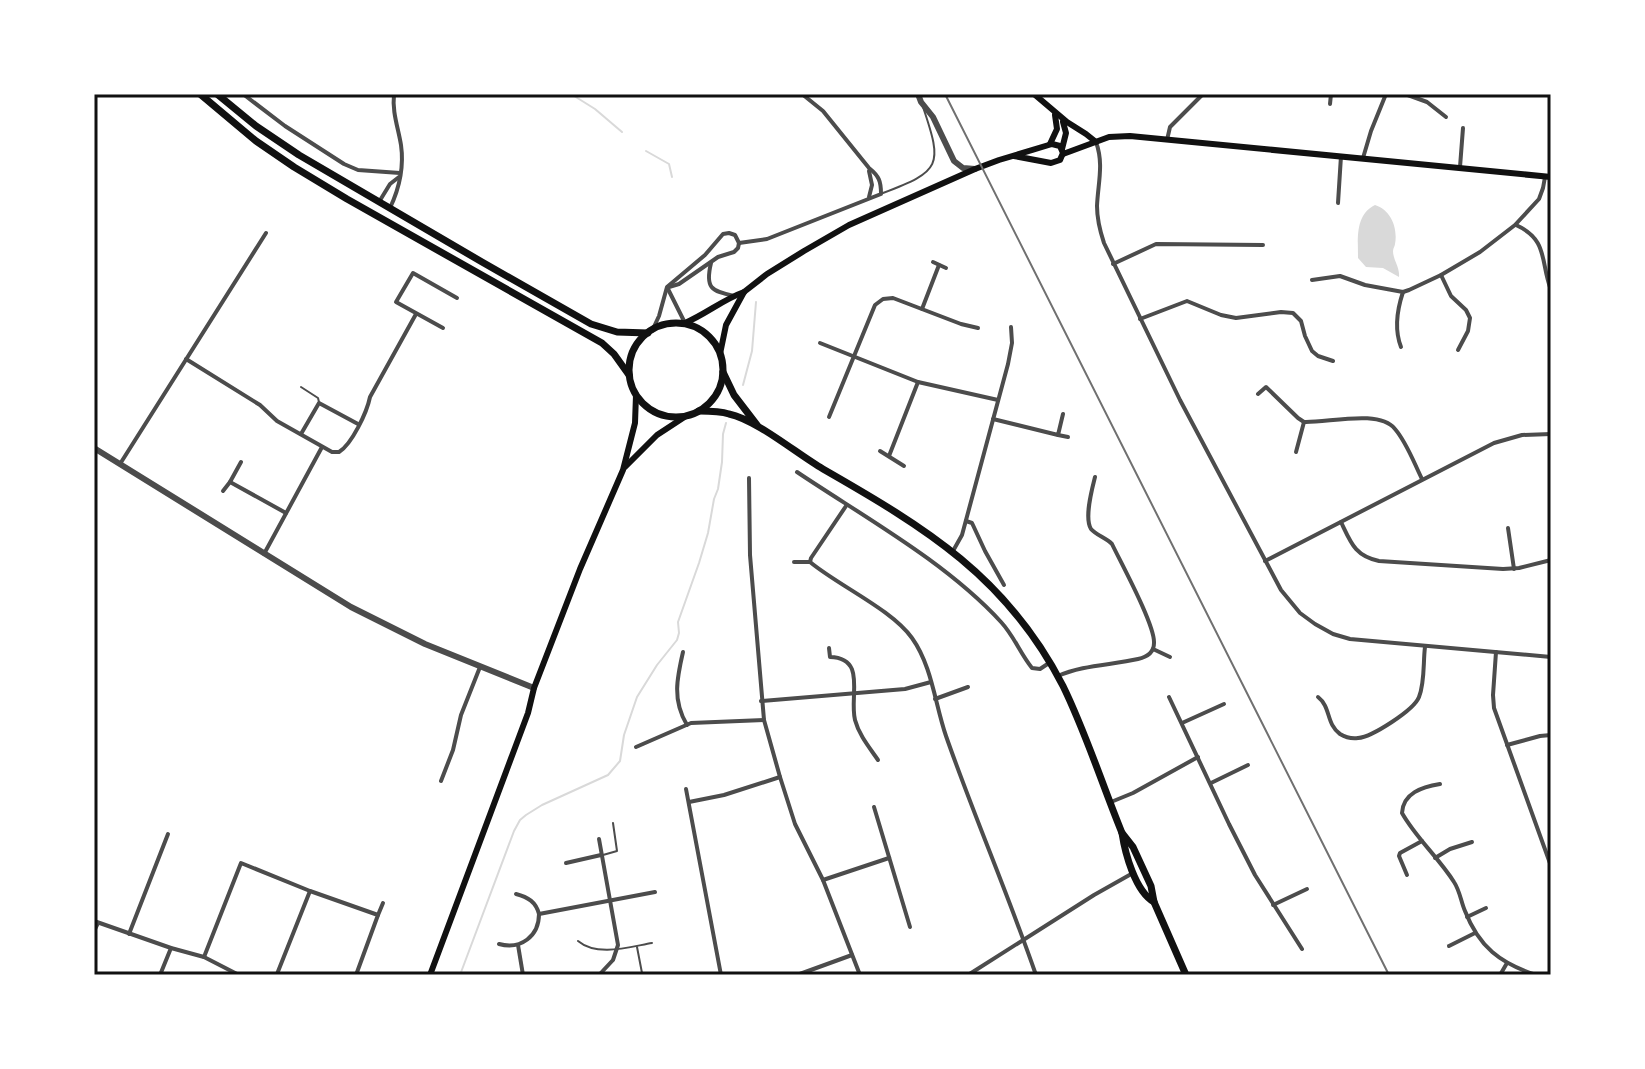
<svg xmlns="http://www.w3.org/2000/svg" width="1645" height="1069" viewBox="0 0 1645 1069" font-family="'Work Sans',sans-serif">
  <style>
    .water { fill: #d9d9d9 }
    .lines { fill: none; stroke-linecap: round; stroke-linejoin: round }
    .stream { stroke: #d9d9d9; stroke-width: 2 }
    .service { stroke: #4c4c4c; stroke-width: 2 }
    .minor { stroke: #4c4c4c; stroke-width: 4 }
    .tertiary { stroke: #4c4c4c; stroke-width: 6 }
    .secondary { stroke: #111; stroke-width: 6 }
    .primary { stroke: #111; stroke-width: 7 }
    .rail { stroke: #707070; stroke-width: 2 }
    .neatline { fill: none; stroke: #111; stroke-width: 3 }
  </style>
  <rect width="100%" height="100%" fill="#fff"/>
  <!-- water -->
  <path class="water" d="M1375,205C1391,210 1398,228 1395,244C1395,246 1393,248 1393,251C1393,260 1400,267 1399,277L1383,268L1366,267L1358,258C1358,238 1355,215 1375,205Z"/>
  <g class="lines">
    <!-- stream -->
    <g class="stream">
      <path d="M571,94L595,109L622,132"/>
      <path d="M646,151L669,164L672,177"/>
      <path d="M743,385L752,351L756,302"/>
      <path d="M460,975L514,831L520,820L526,815L542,805L608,775L620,761L624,735L637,697L657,665L677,640L679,633L678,622L699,563L708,533L714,499L718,489L722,462L723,434L726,423"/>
    </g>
    <!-- service -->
    <g class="service">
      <path d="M883,193C941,171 943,166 923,107"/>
      <path d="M301,387L318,398L319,402"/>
      <path d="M603,855L617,851L613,823"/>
      <path d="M578,941C597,957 629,947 652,943"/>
      <path d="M637,947L642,973"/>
    </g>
    <!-- minor -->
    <g class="minor">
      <path d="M243,94L285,126L344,164L358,170L400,173"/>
      <path d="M1405,94L1427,102L1446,117"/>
      <path d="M1330,104L1331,94"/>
      <path d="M1167,140L1170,127L1203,94"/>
      <path d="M1096,142C1104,164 1098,183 1097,206C1097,219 1100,231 1104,243L1180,400L1281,590L1300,613L1315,624L1333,634L1350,639L1551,657"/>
      <path d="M1363,158L1371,131L1386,94"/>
      <path d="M1460,167L1463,128"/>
      <path d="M869,197L872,185L869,171"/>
      <path d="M379,202L390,184L399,177"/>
      <path d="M1338,203L1341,156"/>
      <path d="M390,208C399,189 404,166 401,145C398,127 392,112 394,94"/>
      <path d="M1516,225C1549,240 1540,262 1551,290"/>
      <path d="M739,243L767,239L881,194C881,181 879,176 869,168L823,111L802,94"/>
      <path d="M933,262L946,268"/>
      <path d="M711,263C705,288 711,291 734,296"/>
      <path d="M1113,264L1156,244L1263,245"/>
      <path d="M1441,275L1451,296L1466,310L1470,318L1468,331L1458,350"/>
      <path d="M1312,280L1340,276L1365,285L1403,292L1409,290L1441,275L1480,252L1515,225L1539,199L1543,188L1545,177"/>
      <path d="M669,287L679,284L718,257L734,252L738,248L739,243"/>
      <path d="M668,289L685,323"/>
      <path d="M922,309L939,265"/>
      <path d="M1140,319L1187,301L1221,315L1236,318L1281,312L1293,313L1301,321L1305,336L1312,351L1318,356L1333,361"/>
      <path d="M443,328L396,302L413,273L457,298"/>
      <path d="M652,331L659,316L667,287L705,255L723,234L729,233L735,235L739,243"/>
      <path d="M820,343L918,382L998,400"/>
      <path d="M1401,347C1394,329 1397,310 1403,292"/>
      <path d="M186,359L260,405L277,421L332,452H339C352,444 367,412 370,397L416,314"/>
      <path d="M1258,394L1266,387L1298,418L1304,422C1328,423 1379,409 1395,429C1407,443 1414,463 1422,479"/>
      <path d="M829,417L875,305L883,299L893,298L961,324L978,328"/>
      <path d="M993,419L1058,435L1063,414"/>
      <path d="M301,434L319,403L358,424"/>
      <path d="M1058,435L1068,437"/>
      <path d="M880,451L904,466"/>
      <path d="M1296,452L1304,422"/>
      <path d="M889,456L918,382"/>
      <path d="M241,462L230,482L286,513"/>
      <path d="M120,464L266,233"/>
      <path d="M797,472C864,517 946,562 1001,622C1014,636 1020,653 1032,668L1040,669L1049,663"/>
      <path d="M749,478L750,555L764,720L780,777L795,824L823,880L860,975"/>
      <path d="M223,491L230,482"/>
      <path d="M966,521L972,523L985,551L1004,585"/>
      <path d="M1341,522C1351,543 1355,556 1379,561L1503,569L1519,568L1551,560"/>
      <path d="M1508,528L1514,569"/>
      <path d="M953,551L962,535L1008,364L1012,343L1011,327"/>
      <path d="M264,554L322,447"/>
      <path d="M1265,561L1494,443L1522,435L1551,434"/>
      <path d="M794,562H810C839,586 891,609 912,638C932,666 935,704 946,736C974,816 1008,894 1036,975"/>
      <path d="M810,562L811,558L846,506"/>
      <path d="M829,648L830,657C867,658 849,696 855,720C859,735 869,747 878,760"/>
      <path d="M1153,649L1170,657"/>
      <path d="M683,652C677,678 672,700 687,725"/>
      <path d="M1496,652L1493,695L1494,708L1551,866"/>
      <path d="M1058,676C1082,665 1112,665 1138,659C1147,657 1154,653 1154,643C1155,625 1121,563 1112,544C1106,538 1096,535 1091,529C1084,518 1092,489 1095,477"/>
      <path d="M1169,697L1229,824L1255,875L1302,949"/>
      <path d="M1318,697C1331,707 1326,724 1340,734C1345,737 1351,739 1358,738C1372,737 1414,710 1419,697C1425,682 1423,662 1425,647"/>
      <path d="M935,699L968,687"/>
      <path d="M761,701L905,689L931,682"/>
      <path d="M1182,723L1224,704"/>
      <path d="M1507,745L1540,736L1551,735"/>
      <path d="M636,747L691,723L764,720"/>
      <path d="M441,781L453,750L461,715L480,667"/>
      <path d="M1211,783L1248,765"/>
      <path d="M1440,784C1422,787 1403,793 1402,813C1416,838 1439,858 1454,882C1460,891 1461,902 1465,911C1479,947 1500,963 1536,975"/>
      <path d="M686,789L721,975"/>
      <path d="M689,802L724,795L780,777"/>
      <path d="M1111,802L1133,793L1198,757"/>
      <path d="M874,807L910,927"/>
      <path d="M599,839L618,945L613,960L599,975"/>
      <path d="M1435,858L1450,849L1472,842"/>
      <path d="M566,863L601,855"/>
      <path d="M1407,875L1399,856L1400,853L1422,841"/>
      <path d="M823,880L889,858"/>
      <path d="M516,894C528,897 536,902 539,914"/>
      <path d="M1273,905L1307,889"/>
      <path d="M378,915L383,903"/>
      <path d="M1467,917L1486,908"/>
      <path d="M94,921L171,948L204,957L239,975"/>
      <path d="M94,931L98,923"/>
      <path d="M129,934L168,834"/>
      <path d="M499,944C521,950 539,936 539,914L655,892"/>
      <path d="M518,945L523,975"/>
      <path d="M1449,946L1475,933"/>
      <path d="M204,957L241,863L310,891L378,915L356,975"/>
      <path d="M277,974L310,891"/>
      <path d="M160,975L171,948"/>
      <path d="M797,975L852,955"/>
      <path d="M968,975L1094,895L1133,873"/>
      <path d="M1500,975L1507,963"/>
    </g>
    <!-- tertiary -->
    <g class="tertiary">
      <path d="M918,94L921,102L933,117L954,161L963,168L975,169"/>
      <path d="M94,448L351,607L425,644L534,688"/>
    </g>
    <!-- secondary -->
    <g class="secondary">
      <path d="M1034,94L1067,122L1086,134L1096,142"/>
      <path d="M1050,144L1057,129L1055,115"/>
      <path d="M1062,149L1066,133L1063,122"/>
      <path d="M1063,154L1109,137L1130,136L1551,177"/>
      <path d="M685,323C706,314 724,299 744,292"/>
      <path d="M720,354L726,325L744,292L767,274L804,251L849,225L975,169L999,160L1052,144L1060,146L1063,153L1060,160L1051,163L1014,156"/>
      <path d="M625,467L657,435L686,416"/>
      <path d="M430,975L528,713L534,688L580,569L623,470L635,423L636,395"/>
    </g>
    <!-- primary -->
    <g class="primary">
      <path d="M200,94L256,141L294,167L347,199L602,343L614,354L629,375"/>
      <path d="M217,94L256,126L299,155L482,262L591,324L617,332L648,333"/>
      <circle cx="676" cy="370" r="47"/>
      <path d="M723,372L734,395L757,425"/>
      <path d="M699,411C709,411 720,411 729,414C757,420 797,454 823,469C926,528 1007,577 1063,686C1086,733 1102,784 1122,833C1125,853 1135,891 1154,902"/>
      <path d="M1122,833L1133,847L1151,886L1154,902L1186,975"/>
    </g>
    <!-- rail -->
    <path class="rail" d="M945,94L1389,975"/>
  </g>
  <!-- border -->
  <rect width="1645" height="1069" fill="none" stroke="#ffffff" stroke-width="192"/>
  <rect x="96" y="96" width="1453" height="877" class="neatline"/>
</svg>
